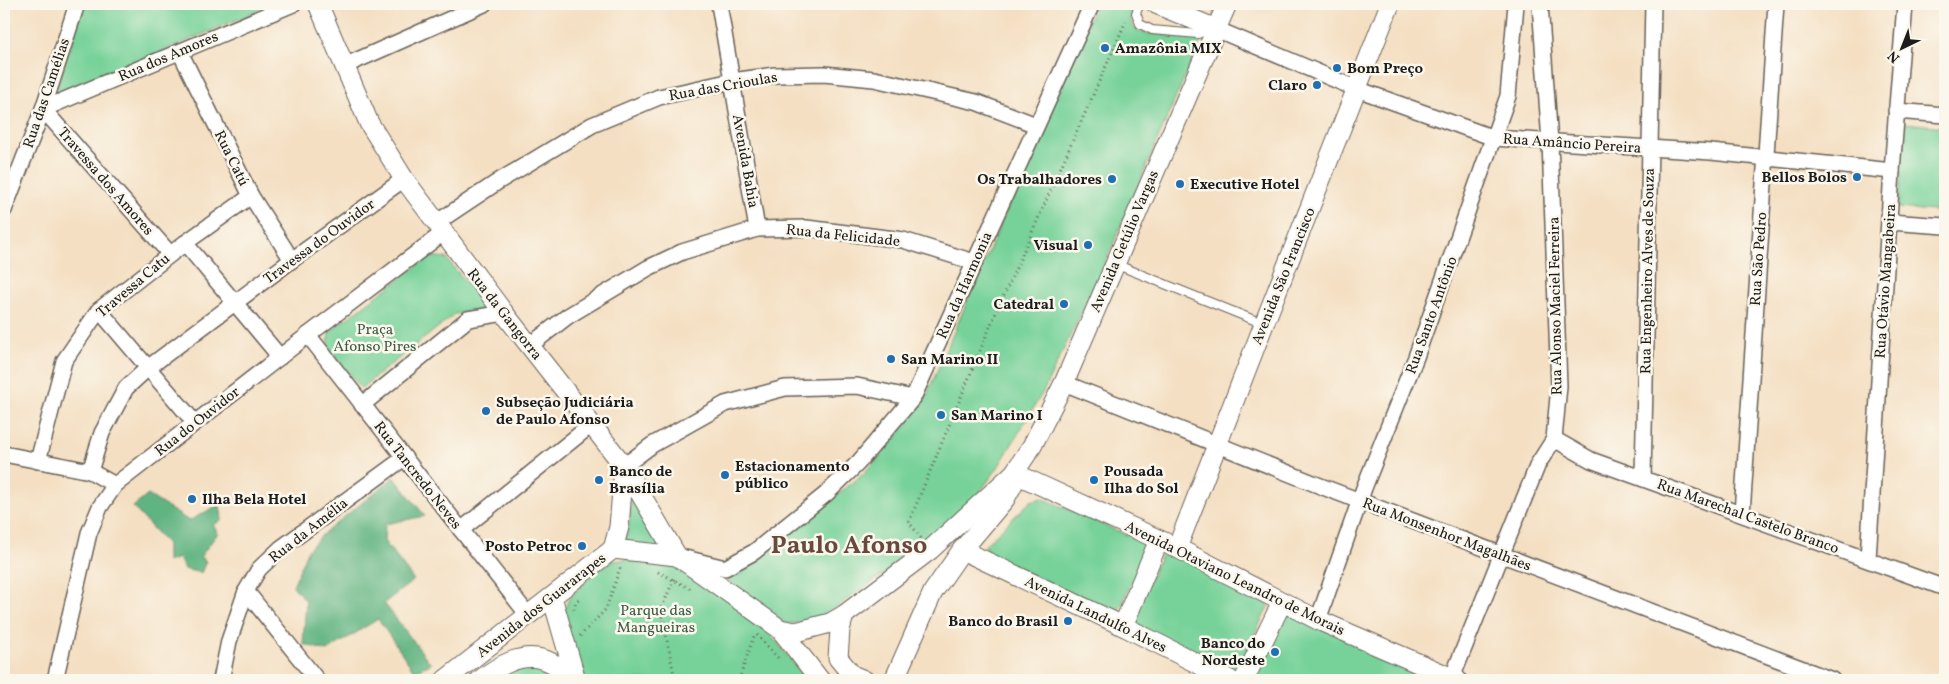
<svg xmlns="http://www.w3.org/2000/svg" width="1949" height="684" viewBox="0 0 1949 684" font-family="Vollkorn,serif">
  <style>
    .green { fill: #77d299; stroke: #4a775a }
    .forest { fill: #61b481; stroke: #3e684e }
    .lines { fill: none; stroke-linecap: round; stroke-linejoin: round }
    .service-casing { stroke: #686056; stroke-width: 10 }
    .minor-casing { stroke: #686056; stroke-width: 18 }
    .tertiary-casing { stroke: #686056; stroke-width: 21 }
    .path { stroke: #686056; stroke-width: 3; stroke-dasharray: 1 4; stroke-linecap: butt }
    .service { stroke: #fff; stroke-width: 8 }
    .minor { stroke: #fff; stroke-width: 15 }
    .tertiary { stroke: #fff; stroke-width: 19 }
    .poi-dot { fill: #1f6fb2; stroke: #fbf7ec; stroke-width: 2 }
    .labels { text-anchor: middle; stroke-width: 5; stroke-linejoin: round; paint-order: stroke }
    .poi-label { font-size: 15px; font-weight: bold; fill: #1c1c1c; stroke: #fbf7ec; text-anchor: start }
    .street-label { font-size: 15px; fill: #1c1c1c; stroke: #fbf7ec }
    .park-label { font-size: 15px; fill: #3c5c48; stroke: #fbf7ec }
    .town-label { font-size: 25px; font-weight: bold; fill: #674a3d; stroke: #fbf7ec }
  </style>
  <rect width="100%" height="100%" fill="#fbf7ec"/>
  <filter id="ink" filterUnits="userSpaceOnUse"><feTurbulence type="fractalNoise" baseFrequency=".02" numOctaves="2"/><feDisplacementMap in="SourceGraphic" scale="10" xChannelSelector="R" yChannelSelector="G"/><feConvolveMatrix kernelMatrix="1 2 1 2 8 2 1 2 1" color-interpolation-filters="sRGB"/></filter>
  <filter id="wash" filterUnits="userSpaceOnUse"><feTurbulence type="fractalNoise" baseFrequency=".0096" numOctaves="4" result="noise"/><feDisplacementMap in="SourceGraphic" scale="20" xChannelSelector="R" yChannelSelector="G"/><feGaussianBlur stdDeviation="1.12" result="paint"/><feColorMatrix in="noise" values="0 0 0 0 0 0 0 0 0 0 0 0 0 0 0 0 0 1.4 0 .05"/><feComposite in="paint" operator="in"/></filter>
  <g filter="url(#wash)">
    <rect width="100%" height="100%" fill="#f4dfc2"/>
    <!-- green -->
    <g class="green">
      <path d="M83,4H275L63,93L57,88Z"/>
      <path d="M1096,4H1131L1135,6C1117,40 1163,34 1182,34C1189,35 1195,37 1201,39L1101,272L1043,392L997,469L979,493L951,524L889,571L854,594L825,616L814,621L785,624L728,581L738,568L763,552L860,477L883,453L924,401Z"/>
      <path d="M1905,123L1945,127V212L1898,208Z"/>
      <path d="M430,256L446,258L487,308L455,314L361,388L328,348L329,332Z"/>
      <path d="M633,488L653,523L774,639L807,680H568L563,618L568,600L589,578L611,561L675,556L624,544L629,523Z"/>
      <path d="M1042,498L1150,545L1116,616L989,554L985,545L1031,501Z"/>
      <path d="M1164,549L1269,605L1235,674L1129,622Z"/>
      <path d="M1285,615H1297L1436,680H1254Z"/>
      <path d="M520,663L547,669L556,680H487Z"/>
    </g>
    <!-- forest -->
    <g class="forest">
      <path d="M394,477L425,516L385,524L384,541L414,580L384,603L431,664L414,671L378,619L327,651L303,644L306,601L293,586L307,551L323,534Z"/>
      <path d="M148,495L189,521L220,504L222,520L213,525L218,533L200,557L206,561L201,573L184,569L179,558L167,562V544L133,507Z"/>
    </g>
  </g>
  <g filter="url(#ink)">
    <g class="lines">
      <!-- service casing -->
      <g class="service-casing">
        <g id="service">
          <path d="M1140,4L1136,13L1140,24L1152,30L1198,34L1209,29"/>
          <path d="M1115,264L1264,324"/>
        </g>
      </g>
      <!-- minor casing -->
      <g class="minor-casing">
        <g id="minor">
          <path d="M719,4L757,229"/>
          <path d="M1216,29L1357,89L1494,138L1711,152L1892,171"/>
          <path d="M180,52L251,196L292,260"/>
          <path d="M344,66L484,4"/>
          <path d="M1896,111L1945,115"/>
          <path d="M4,210L43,109L77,4"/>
          <path d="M1889,222L1945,226"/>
          <path d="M436,223L499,181L592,125L659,97L732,81L775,75L824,74L874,79L976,102L1036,125"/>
          <path d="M185,243L280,357"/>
          <path d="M170,254L43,109L293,4"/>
          <path d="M99,310L195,423"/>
          <path d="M308,335L528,615"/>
          <path d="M529,346L568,316L648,268L682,252L757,229L806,228L903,240L974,262"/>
          <path d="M1064,383L1323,487L1832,680"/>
          <path d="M362,405L468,319L504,313"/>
          <path d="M1554,439L1591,460L1945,588"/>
          <path d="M4,454L90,471L115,485"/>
          <path d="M38,461L64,361L99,310L185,243L251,196"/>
          <path d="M624,466L652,445L725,404L785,388L857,386L913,398"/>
          <path d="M90,471L102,433L126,388L149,367L292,260L404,179"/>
          <path d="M1643,478L1653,4"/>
          <path d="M1742,514L1776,4"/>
          <path d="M461,530L591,425"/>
          <path d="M681,557L725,568L754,552L826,494L858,463L913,398L1092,4"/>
          <path d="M1868,559L1892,171L1905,4"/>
          <path d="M246,591L317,680"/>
          <path d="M1318,620L1364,488L1416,357L1508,96L1516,4"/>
          <path d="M1452,678L1538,464L1554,439L1559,386L1550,142L1540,4"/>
          <path d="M55,680L89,533L100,507L115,485L308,335L443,233"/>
          <path d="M221,680L229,641L246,591L259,569L281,548L404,458"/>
        </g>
      </g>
      <!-- tertiary casing -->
      <g class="tertiary-casing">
        <g id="tertiary">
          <path d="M318,4L369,123L404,179L504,313L624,466L677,556"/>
          <path d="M1156,4L1216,29"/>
          <path d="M1177,548L1264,324L1390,4"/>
          <path d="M613,549L677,556L780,629L820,680"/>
          <path d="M613,549L619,527L624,466"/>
          <path d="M962,550L1123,626L1230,680"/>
          <path d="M552,597L576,680"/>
          <path d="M844,615L840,630L838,658L852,675L864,680"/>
          <path d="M1123,626L1159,540"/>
          <path d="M780,629L796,632L830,623L844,615L930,550L1014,473L1177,548L1318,620L1457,680"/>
          <path d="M445,680L613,549"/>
          <path d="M480,680C497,667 519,653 542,659C553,662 564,670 574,675"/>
          <path d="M894,680L933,592L962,550L1005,499L1013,484L1014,473L1032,446L1064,383L1227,4"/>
          <path d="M1244,680L1282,602"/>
        </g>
      </g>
      <!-- path -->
      <g class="path">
        <path d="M921,538L909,522L992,322L1126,21"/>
        <path d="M658,572L691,589"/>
        <path d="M674,579L661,610L675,680"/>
        <path d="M574,609L576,602L580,598"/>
        <path d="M757,635L780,660"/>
        <path d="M580,636L606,609L620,568"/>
        <path d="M739,680L755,633"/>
      </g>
      <!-- service -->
      <use href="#service" class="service"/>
      <!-- minor -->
      <use href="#minor" class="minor"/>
      <!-- tertiary -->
      <use href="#tertiary" class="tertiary"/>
    </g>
  </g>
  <!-- markers -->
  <g class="poi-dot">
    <circle cx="1105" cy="48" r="5"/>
    <circle cx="1337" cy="68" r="5"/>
    <circle cx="1317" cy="85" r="5"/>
    <circle cx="1857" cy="177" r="5"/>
    <circle cx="1112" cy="179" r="5"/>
    <circle cx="1180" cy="184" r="5"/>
    <circle cx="1088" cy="245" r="5"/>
    <circle cx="1064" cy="304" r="5"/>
    <circle cx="891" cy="359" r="5"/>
    <circle cx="486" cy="411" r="5"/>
    <circle cx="941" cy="415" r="5"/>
    <circle cx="725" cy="475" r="5"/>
    <circle cx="599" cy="480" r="5"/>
    <circle cx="1094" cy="480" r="5"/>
    <circle cx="192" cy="499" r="5"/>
    <circle cx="582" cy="546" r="5"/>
    <circle cx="1068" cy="621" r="5"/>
    <circle cx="1275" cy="652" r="5"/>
  </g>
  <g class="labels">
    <!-- poi labels -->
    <g class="poi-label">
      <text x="1115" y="53">Amazônia MIX</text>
      <text x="1347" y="73">Bom Preço</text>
      <text x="1307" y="90" text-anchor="end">Claro</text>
      <text x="1847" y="182" text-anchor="end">Bellos Bolos</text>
      <text x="1102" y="184" text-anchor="end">Os Trabalhadores</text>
      <text x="1190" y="189">Executive Hotel</text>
      <text x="1078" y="250" text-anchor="end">Visual</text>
      <text x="1054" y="309" text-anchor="end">Catedral</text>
      <text x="901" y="364">San Marino II</text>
      <text x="496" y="407">Subseção Judiciária<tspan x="496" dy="17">de Paulo Afonso</tspan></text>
      <text x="951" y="420">San Marino I</text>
      <text x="735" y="471">Estacionamento<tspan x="735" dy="17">público</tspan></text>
      <text x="609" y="476">Banco de<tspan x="609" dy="17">Brasília</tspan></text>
      <text x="1104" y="476">Pousada<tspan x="1104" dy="17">Ilha do Sol</tspan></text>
      <text x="202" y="504">Ilha Bela Hotel</text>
      <text x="572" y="551" text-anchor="end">Posto Petroc</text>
      <text x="1058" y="626" text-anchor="end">Banco do Brasil</text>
      <text x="1265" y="648" text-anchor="end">Banco do<tspan x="1265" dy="17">Nordeste</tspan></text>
    </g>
    <!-- street labels -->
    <g class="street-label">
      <text transform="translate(168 56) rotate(-23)" y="5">Rua dos Amores</text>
      <text transform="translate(723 86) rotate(-10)" y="5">Rua das Crioulas</text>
      <text transform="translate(46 93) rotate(-71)" y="5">Rua das Camélias</text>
      <text transform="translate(1572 143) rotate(4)" y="5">Rua Amâncio Pereira</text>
      <text transform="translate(232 158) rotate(64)" y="5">Rua Catú</text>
      <text transform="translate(746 161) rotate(80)" y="5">Avenida Bahia</text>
      <text transform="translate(106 181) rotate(49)" y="5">Travessa dos Amores</text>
      <text transform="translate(843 235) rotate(6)" y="5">Rua da Felicidade</text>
      <text transform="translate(319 241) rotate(-36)" y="5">Travessa do Ouvidor</text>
      <text transform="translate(1124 241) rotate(-67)" y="5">Avenida Getúlio Vargas</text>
      <text transform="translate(1758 259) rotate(-86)" y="5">Rua São Pedro</text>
      <text transform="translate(1647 271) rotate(-89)" y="5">Rua Engenheiro Alves de Souza</text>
      <text transform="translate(1283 276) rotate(-68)" y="5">Avenida São Francisco</text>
      <text transform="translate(1885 281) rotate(-86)" y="5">Rua Otávio Mangabeira</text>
      <text transform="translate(133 285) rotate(-40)" y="5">Travessa Catu</text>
      <text transform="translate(964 285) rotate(-66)" y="5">Rua da Harmonia</text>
      <text transform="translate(1555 306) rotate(-91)" y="5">Rua Alonso Maciel Ferreira</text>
      <text transform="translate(505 314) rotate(52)" y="5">Rua da Gangorra</text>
      <text transform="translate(1431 315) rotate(-70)" y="5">Rua Santo Antônio</text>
      <text transform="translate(197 421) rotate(-38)" y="5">Rua do Ouvidor</text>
      <text transform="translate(418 475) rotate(52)" y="5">Rua Tancredo Neves</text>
      <text transform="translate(1748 516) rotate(20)" y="5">Rua Marechal Castelo Branco</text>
      <text transform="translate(308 530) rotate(-38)" y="5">Rua da Amélia</text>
      <text transform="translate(1447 534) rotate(21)" y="5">Rua Monsenhor Magalhães</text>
      <text transform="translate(1235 578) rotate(26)" y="5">Avenida Otaviano Leandro de Morais</text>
      <text transform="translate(541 605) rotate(-38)" y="5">Avenida dos Guararapes</text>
      <text transform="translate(1096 614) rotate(26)" y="5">Avenida Landulfo Alves</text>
    </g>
    <!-- park labels -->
    <g class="park-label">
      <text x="375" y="334">Praça<tspan x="375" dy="17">Afonso Pires</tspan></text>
      <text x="656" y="615">Parque das<tspan x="656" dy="17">Mangueiras</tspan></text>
    </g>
    <!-- town labels -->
    <g class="town-label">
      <text x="849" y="553">Paulo Afonso</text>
    </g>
  </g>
  <!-- margin -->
  <rect width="1949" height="684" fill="none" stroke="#fbf7ec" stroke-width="20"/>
  <!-- north arrow -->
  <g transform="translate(1902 48) rotate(223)" stroke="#fbf7ec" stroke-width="4" paint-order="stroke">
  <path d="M0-4L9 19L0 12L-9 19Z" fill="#1c1c1c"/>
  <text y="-8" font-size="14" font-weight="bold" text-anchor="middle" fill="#1c1c1c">N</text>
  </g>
</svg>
